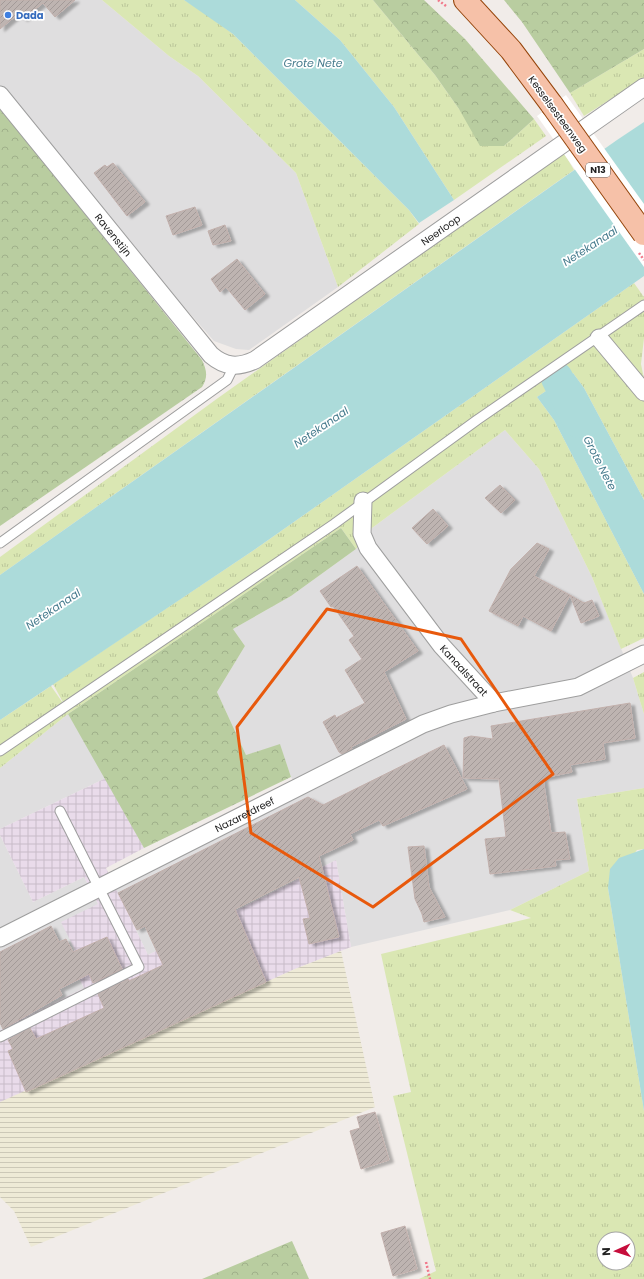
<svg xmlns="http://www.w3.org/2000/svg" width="644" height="1279" viewBox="0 0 644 1279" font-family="Poppins,sans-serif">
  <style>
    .residential { fill: #dfdedf }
    .industrial { fill: url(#industrial-grid) }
    .farmland { fill: url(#farmland-rules) }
    .grass { fill: url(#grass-tufts); fill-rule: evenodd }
    .forest { fill: url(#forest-crowns) }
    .water { fill: #acdbda }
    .pier { fill: #fff }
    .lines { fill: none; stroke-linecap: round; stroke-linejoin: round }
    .river { stroke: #acdbda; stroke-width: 32 }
    .building { fill: url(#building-hatch); stroke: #c2b0ac; filter: url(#shadow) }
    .service-casing { stroke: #9e9e9e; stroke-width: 11 }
    .minor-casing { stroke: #9e9e9e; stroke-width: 19 }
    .primary-casing { stroke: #95440a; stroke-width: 24 }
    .path { stroke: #f1798b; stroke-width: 2.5; stroke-dasharray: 2 2; stroke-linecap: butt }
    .service { stroke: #fff; stroke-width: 9 }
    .minor { stroke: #fff; stroke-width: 17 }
    .primary { stroke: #f6c1a8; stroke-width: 22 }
    .primary-bridge-casing { stroke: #95440a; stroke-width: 24; stroke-linecap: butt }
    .path-bridge { stroke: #f1798b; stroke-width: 2.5; stroke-dasharray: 2 2; stroke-linecap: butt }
    .primary-bridge { stroke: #f6c1a8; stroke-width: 22 }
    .marked { fill: none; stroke: #e8590c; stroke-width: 3; stroke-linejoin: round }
    .shop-dot { fill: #3f7fe0; stroke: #fff; stroke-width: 1.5 }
    .labels { text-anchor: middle; stroke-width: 3.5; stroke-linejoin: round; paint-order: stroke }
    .shield { fill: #fff; stroke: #646464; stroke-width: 1 }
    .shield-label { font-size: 9px; font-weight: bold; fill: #212121 }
    .shop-label { font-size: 10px; font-weight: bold; fill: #366cbe; stroke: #fff; text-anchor: start }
    .street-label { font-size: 10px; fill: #212121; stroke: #fff }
    .water-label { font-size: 11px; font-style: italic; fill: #467b8d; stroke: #fff }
  </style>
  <defs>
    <pattern id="industrial-grid" width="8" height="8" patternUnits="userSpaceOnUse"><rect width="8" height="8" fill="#e9dbea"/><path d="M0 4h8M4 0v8" fill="none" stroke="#c8bcc8"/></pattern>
    <pattern id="farmland-rules" width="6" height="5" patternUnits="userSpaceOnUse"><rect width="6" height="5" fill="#eeead6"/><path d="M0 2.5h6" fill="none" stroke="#ccc8b7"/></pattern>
    <pattern id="grass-tufts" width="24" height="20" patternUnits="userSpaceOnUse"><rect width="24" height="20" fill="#dae7b3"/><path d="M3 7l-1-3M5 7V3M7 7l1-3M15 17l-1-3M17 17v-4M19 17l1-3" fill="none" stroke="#bbc69a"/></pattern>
    <pattern id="forest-crowns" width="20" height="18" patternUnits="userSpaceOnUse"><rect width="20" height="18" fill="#b9cda0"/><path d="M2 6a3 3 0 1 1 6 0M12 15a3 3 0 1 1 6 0" fill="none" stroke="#9fb08a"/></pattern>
    <pattern id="building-hatch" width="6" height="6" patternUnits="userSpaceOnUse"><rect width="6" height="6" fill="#beb4b1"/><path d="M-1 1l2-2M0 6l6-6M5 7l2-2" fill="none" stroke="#a39a98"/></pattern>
    <filter id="shadow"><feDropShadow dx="4.5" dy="2.5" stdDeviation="1" flood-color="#0004"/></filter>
  </defs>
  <rect width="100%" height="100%" fill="#f1ece9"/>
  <!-- residential -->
  <g class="residential">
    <path d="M0,0H102L169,56L198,76L296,173L338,287L249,350L236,349L214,341L0,97Z"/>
    <path d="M505,430L539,469L592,577L633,678L644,714V788L577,799L589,871L510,910L351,947L336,860L148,955L115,887L300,793L291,777L280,745L246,755L217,692L245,646L233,629L291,596L356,549L372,528Z"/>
    <path d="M68,714L106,778L0,829V768Z"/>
    <path d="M0,835L33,902L84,877L98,904L75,950L68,954L84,988L0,1030Z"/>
  </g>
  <!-- industrial -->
  <path class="industrial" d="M106,778L144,848L106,868L148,955L336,860L351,947L295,969L0,1103V1030L84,988L67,954L75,950L61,922L98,904L84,877L33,902L0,835V829Z"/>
  <!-- farmland -->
  <path class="farmland" d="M341,951L375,1107L31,1247L14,1211L0,1197V1102L295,969Z"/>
  <!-- grass -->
  <g class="grass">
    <path d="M102,0H184L199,9L233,34L409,210L419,224L338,287L296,173L198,76L169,56Z"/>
    <path d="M295,0H373L435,75L459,109L504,146L534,119L546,136L454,200L394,107L340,40Z"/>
    <path d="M644,49V78L584,116L570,93Z"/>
    <path d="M564,153L574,170L0,575V557L218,398Z"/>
    <path d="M634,283L644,297V338L641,364L644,379V500L584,388L573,373L537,397L554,420L644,594V638L621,649L592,577L539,469L505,430L372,528L356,549L341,528L68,714L0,768V720L51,686L65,706L53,684L254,550Z"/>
    <path d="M644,672V714L633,678Z"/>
    <path d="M644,788V849L637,850L608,888L644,1111V1279H419L436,1271L393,1096L411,1092L381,954L531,918L510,910L589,871L577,799ZM604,1239H628V1263H604Z"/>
  </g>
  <!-- forest -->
  <g class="forest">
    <path d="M373,0H424L465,39L534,119L504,146H480L459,109L435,75Z"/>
    <path d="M504,0H644V49L570,93L522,22Z"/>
    <path d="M0,108L202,360C207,371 208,377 202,387L0,526Z"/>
    <path d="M341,528L356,549L291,596L233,629L245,646L217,692L246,755L280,744L291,777L144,848L68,714Z"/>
    <path d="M292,1241L309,1279H202Z"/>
  </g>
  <!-- water -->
  <g class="water">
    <path d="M184,0H295L340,40L394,107L454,200L419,223L409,210L233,34Z"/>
    <path d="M644,122V276L254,550L0,720V575L617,140Z"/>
    <path d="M573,373L584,388L644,500V594L554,420L537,397Z"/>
    <path d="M644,849V1111L608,888L610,869L619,858Z"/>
  </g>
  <!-- pier -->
  <path class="pier" d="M566,95L644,204V267L537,116Z"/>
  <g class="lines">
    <!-- river -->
    <path class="river" d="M557,378L579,422"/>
  </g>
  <!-- building -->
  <g class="building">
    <path d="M0,0H75L55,17L43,3L23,19L18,14L0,29Z"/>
    <path d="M113,163L145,202L127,216L94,173L105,165L107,167Z"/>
    <path d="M195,207L202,225L173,235L166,216Z"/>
    <path d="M225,225L231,241L213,245L208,231Z"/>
    <path d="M237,259L265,294L245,310L226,287L220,292L211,279Z"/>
    <path d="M500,485L515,500L501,513L485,498Z"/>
    <path d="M433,509L448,526L427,544L412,528Z"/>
    <path d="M537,543L549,549L534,576L570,595L551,631L523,616L518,626L489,611L511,569Z"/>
    <path d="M357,566L418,651L384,672L406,719L351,747L352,749L342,754L339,752L323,722L335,715L336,718L365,703L345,670L362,659L349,640L354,636L333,606L331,607L320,591Z"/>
    <path d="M570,595L584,603L592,600L599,616L581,623Z"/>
    <path d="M630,703L635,738L603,743L605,759L570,765L572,772L543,778L551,833L565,832L570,859L555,860L556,866L490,874L485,839L506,837L499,779L463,778L464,738L471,736L493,739L491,726Z"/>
    <path d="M444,745L467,789L383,826L379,820L350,834L353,840L319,856L339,937L309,944L303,919L310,918L299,877L235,909L266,982L26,1092L8,1051L13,1049L8,1040L30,1028L36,1039L104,1008L98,994L128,979L129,981L163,965L145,926L137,930L118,893L308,797L323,805Z"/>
    <path d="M424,846L429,887L445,917L424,922L422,914L415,899L408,847Z"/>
    <path d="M51,926L59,942L66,939L73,952L107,937L122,969L93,983L89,974L59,989L62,995L3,1029L0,1023V952Z"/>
    <path d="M375,1112L389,1160L361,1169L350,1131L360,1128L357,1117Z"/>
    <path d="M405,1226L417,1269L393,1276L381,1233Z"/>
  </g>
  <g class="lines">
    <!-- service casing -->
    <g class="service-casing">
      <g id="service">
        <path d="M0,543L227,380L234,366"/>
        <path d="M0,751L334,524L477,420L644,305"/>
        <path d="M0,1037L139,967L60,811"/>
      </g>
    </g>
    <!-- minor casing -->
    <g class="minor-casing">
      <g id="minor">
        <path id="s1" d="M0,95L211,355C225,367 238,368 255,360L644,87"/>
        <path d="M599,338L644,392"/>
        <path id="s2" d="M363,501L362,534L368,548L441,645L494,703"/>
        <path id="s3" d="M0,938L423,724L451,714L494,703L578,687L644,654"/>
      </g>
    </g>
    <!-- primary casing -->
    <g class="primary-casing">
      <path id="primary" d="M465,0L511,50L552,105"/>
    </g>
    <!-- path -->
    <g class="path">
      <path d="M438,0L446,6"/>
      <path d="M426,1262L430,1279"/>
    </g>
    <!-- service -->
    <use href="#service" class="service"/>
    <!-- minor -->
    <use href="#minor" class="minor"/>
    <!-- primary -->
    <use href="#primary" class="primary"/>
    <!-- primary-bridge casing -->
    <g class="primary-bridge-casing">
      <path id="primary-bridge" d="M552,105L644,234"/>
    </g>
    <!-- path-bridge -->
    <path class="path-bridge" d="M639,253L644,260"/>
    <!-- primary-bridge -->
    <use href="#primary-bridge" class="primary-bridge"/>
  </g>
  <!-- marked area -->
  <path class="marked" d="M327,609L461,639L553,774L373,907L251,833L237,727Z"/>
  <!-- markers -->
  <circle class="shop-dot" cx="8" cy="15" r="4"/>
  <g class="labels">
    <!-- shield labels -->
    <rect class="shield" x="586" y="163" width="24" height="14" rx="3"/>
    <g class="shield-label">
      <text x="598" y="173">N13</text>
    </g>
    <!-- shop labels -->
    <g class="shop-label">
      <text x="16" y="19">Dada</text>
    </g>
    <!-- street labels -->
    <g class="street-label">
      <text transform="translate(558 114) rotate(54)" y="4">Kesselsesteenweg</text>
      <text dy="4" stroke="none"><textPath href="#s1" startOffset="609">Neerloop</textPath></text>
      <text dy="4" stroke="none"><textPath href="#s1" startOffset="180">Ravenstijn</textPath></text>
      <text dy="4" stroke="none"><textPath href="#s2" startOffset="204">Kanaalstraat</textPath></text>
      <text dy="4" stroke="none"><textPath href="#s3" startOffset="274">Nazaretdreef</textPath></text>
    </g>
    <!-- water labels -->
    <g class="water-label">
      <text x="313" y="67">Grote Nete</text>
      <text transform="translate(590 246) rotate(-33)" y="4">Netekanaal</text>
      <text transform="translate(321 427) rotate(-34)" y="4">Netekanaal</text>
      <text transform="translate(600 463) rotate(63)" y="4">Grote Nete</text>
      <text transform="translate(53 609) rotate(-34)" y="4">Netekanaal</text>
    </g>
  </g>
  <!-- north arrow -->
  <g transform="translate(616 1251) rotate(267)"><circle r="19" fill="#ffffff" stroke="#a6a6a6"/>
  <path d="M0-3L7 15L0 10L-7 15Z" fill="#c60d3c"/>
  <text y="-6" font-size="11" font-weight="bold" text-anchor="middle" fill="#212121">N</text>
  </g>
</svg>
